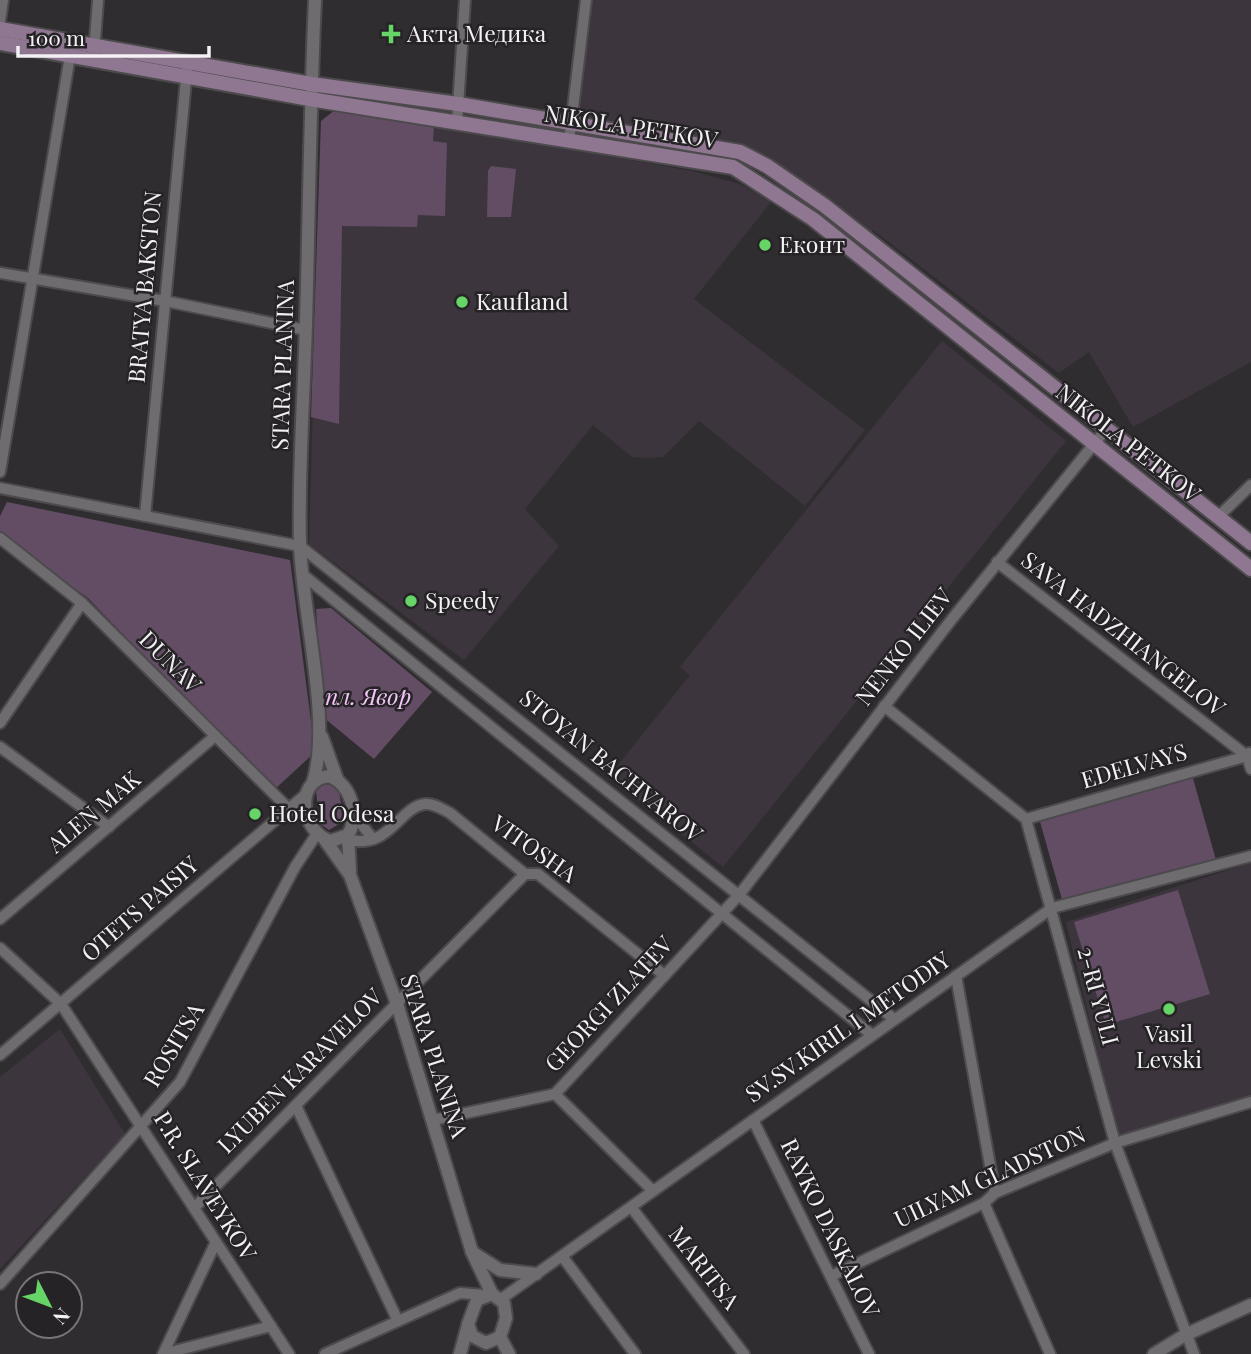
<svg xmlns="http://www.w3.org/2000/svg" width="1251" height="1354" viewBox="0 0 1251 1354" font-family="'Playfair Display',serif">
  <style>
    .built { fill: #3d353d }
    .green { fill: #624d64 }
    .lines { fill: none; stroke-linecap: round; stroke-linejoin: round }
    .minor-casing { stroke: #4d4a4d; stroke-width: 14 }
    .tertiary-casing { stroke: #4d4a4d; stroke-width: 16 }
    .secondary-casing { stroke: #4d4a4d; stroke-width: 18 }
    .minor { stroke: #6f6c6f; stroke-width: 10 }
    .tertiary { stroke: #6f6c6f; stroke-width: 12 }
    .secondary { stroke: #8f7791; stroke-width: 14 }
    .poi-dot { fill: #66d467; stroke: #262326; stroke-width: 2.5 }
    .labels { text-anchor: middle; stroke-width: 5; stroke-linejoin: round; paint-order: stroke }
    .poi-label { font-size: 23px; fill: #f3f1f3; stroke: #262326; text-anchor: start }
    .street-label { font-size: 23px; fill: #f3f1f3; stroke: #262326 }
    .park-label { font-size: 23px; font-style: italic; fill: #f4c4f8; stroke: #262326 }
  </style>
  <rect width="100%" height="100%" fill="#302d30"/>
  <!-- built -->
  <g class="built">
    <path d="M589,0H1251V362L1133,427L1089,352L1059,373L873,230L865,239L740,152L572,123Z"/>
    <path d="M321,121L434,125L692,171L740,184L771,202L694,299L865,430L805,506L699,421L663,457L648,458L632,457L593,425L525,509L559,546L464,660L309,544Z"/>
    <path d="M942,341L1066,441L723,867L609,776L690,675L680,667Z"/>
    <path d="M1251,863V1095L1118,1137L1066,922Z"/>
    <path d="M60,1029L125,1134L0,1269V1077Z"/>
  </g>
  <!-- green -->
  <g class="green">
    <path d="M336,109L434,125L433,141L447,143L445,216L418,215L417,227L342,226L339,424L311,417L321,121Z"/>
    <path d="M491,166L516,169L511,217H487L488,171Z"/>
    <path d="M7,502L290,560L315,752L273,791L88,598L0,537V516Z"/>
    <path d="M331,608L432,692L374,759L323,717L316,609Z"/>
    <path d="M1192,775L1216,860L1063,903L1039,818Z"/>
    <path d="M323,784L333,785L339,791L344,821L329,830L320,824L316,791Z"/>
    <path d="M1178,890L1210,994L1106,1025L1074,922Z"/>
  </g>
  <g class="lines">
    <!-- minor casing -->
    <g class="minor-casing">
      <g id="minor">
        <path d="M0,21L3,0"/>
        <path d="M94,53L98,0"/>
        <path d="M457,122L465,0"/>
        <path d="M569,141L586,0"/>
        <path d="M0,273L165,301L306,330"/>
        <path d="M0,472L71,50"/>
        <path d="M0,488L300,546L894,1019"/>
        <path d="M145,516L187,69"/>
        <path d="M1218,517L1251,485"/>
        <path d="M0,538L82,603L289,809L307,817"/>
        <path d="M997,562L1247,756L1251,769"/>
        <path d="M302,574L872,1035"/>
        <path d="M884,706L1026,819L1115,1143L1194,1354"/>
        <path d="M0,723L82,603"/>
        <path d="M0,747L109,827"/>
        <path d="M354,815L373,839"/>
        <path d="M1026,819L1247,756L1249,753"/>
        <path d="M342,838C389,854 398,807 425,804C433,803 442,809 450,813L525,874H538L664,975"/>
        <path d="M0,919L214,737"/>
        <path d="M0,948L61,1004L289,1354"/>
        <path d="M956,976L995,1193"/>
        <path d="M0,1055L306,794"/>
        <path d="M555,1094L653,1191"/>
        <path d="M296,1106L398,1321"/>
        <path d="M433,1120L555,1094L739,895L952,619L1107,428"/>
        <path d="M753,1120L869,1354"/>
        <path d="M984,1203L1050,1354"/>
        <path d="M631,1207L744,1354"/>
        <path d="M194,1208L525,874"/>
        <path d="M562,1256L635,1354"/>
        <path d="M831,1276L984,1203L995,1193L1115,1143L1251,1102"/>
        <path d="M0,1284L180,1082L295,867L318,832"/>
        <path d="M501,1299L1052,908L1251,856"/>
        <path d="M164,1352L215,1244"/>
        <path d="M163,1354L271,1326"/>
        <path d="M325,1354L460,1293L484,1295"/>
      </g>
    </g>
    <!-- tertiary casing -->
    <g class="tertiary-casing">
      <g id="tertiary">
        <path d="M322,737L337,779"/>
        <path d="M329,776C351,784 360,815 348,835L331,841C301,833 293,780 329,776Z"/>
        <path d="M313,782C332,721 302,612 300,545C298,471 304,397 306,323C309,215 310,108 315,0"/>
        <path d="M348,835L350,871"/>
        <path d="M325,840L350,875L397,1004L472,1252L492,1294"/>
        <path d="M472,1252L500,1270L536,1274"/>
        <path d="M492,1294L504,1303L506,1318L500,1337L486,1343L472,1336L468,1324L477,1300Z"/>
        <path d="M500,1337L509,1354"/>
        <path d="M460,1354L468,1325"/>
        <path d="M1154,1354L1185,1335L1251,1305"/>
      </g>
    </g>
    <!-- secondary casing -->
    <g class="secondary-casing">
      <g id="secondary">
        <path d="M0,29L311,84L458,104L740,152L767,166L825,206L1251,543"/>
        <path d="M0,43L310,99L733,167L813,219L1251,569"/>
      </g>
    </g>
    <!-- minor -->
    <use href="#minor" class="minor"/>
    <!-- tertiary -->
    <use href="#tertiary" class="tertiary"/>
    <!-- secondary -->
    <use href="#secondary" class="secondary"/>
  </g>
  <!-- markers -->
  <g class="poi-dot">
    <path d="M387.5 23.5h7v7h7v7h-7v7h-7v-7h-7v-7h7z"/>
    <circle cx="765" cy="245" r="7"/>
    <circle cx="462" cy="302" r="7"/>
    <circle cx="411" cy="601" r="7"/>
    <circle cx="255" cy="814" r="7"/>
    <circle cx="1169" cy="1009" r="7"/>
  </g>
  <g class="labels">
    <!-- poi labels -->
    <g class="poi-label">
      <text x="407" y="42">Акта Медика</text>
      <text x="779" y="253">Еконт</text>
      <text x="476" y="310">Kaufland</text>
      <text x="425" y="609">Speedy</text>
      <text x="269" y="822">Hotel Odesa</text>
      <text x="1169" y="1042" text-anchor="middle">Vasil<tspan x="1169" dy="26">Levski</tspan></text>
    </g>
    <!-- street labels -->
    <g class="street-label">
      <text transform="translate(631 127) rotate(9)" y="8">NIKOLA PETKOV</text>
      <text transform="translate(145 287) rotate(-85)" y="8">BRATYA BAKSTON</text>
      <text transform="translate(283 365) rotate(-88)" y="8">STARA PLANINA</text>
      <text transform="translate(1128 443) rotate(38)" y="8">NIKOLA PETKOV</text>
      <text transform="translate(1123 634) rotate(38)" y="8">SAVA HADZHIANGELOV</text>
      <text transform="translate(904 647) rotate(-52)" y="8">NENKO ILIEV</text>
      <text transform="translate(170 662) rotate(45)" y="8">DUNAV</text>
      <text transform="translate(611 766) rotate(39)" y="8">STOYAN BACHVAROV</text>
      <text transform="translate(1134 766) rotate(-16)" y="8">EDELVAYS</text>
      <text transform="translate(94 812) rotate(-40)" y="8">ALEN MAK</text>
      <text transform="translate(534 849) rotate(35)" y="8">VITOSHA</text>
      <text transform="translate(140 909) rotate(-41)" y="8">OTETS PAISIY</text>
      <text transform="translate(1098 996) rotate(75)" y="8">2-RI YULI</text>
      <text transform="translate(609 1004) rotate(-47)" y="8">GEORGI ZLATEV</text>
      <text transform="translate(848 1027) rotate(-35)" y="8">SV.SV.KIRIL I METODIY</text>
      <text transform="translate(174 1045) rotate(-59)" y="8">ROSITSA</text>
      <text transform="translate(434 1056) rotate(72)" y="8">STARA PLANINA</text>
      <text transform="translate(300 1071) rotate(-45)" y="8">LYUBEN KARAVELOV</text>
      <text transform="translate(990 1177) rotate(-25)" y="8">UILYAM GLADSTON</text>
      <text transform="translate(205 1186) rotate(58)" y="8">P.R. SLAVEYKOV</text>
      <text transform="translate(830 1228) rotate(64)" y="8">RAYKO DASKALOV</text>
      <text transform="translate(704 1268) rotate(52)" y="8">MARITSA</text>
    </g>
    <!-- park labels -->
    <g class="park-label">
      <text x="368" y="705">пл. Явор</text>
    </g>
  </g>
  <!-- north arrow -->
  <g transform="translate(49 1305) rotate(132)"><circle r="33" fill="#262326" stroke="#787578" stroke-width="2"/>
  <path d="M0-5L12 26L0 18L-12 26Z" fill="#66d467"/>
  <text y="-10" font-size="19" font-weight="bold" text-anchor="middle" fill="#f3f1f3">N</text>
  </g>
  <!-- scale -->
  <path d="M18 46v10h191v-10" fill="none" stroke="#f3f1f3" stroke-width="3.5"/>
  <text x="28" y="46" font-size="21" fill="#f3f1f3" stroke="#262326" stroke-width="5" paint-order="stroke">100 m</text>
</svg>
